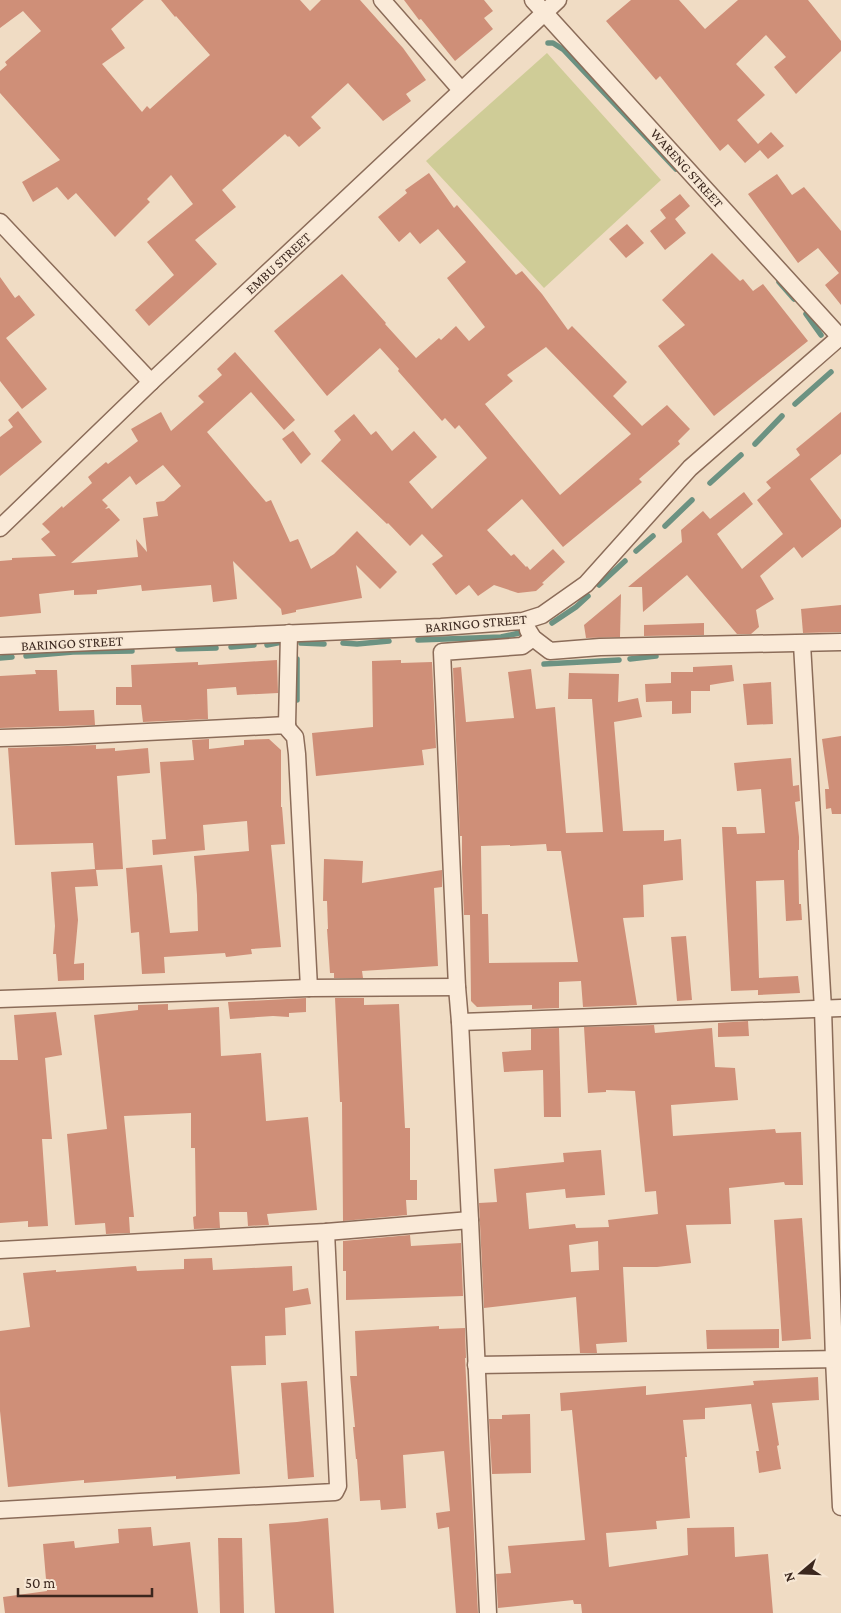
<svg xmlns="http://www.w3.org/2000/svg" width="841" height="1613" viewBox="0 0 841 1613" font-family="'Crimson Pro',serif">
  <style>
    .green { fill: #cfcc97 }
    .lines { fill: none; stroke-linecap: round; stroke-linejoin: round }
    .stream { stroke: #6c9282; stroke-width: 5.5 }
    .building { fill: #cf8f78; fill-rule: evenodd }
    .minor-casing { stroke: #8b6c59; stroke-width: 19 }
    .minor { stroke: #faead8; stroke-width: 16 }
    .labels { text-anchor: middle; stroke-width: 4; stroke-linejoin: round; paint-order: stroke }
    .street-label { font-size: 14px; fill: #3b271e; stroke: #f7e7d4 }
  </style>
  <rect width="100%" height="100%" fill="#f0dcc4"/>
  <!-- green -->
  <path class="green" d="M547,53L661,180L544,288L426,161Z"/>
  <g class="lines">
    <!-- stream -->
    <g class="stream">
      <path d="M548,43H553L564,50L676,169"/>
      <path d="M779,282L794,299"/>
      <path d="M806,314L821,335"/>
      <path d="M795,404L831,372"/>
      <path d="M755,444L782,416"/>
      <path d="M710,483L741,455"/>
      <path d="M665,526L692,500"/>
      <path d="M636,551L653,536"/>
      <path d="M599,585L625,561"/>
      <path d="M552,623L576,607L588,596"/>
      <path d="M418,640L501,637L524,632"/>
      <path d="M301,643L324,644"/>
      <path d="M343,643L357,644L389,641"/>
      <path d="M267,645L282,642"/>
      <path d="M231,647L254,645"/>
      <path d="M178,649L216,648"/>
      <path d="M26,656L73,652L132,651"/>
      <path d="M0,658L12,657"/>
      <path d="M297,659V700"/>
      <path d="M630,659L656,656"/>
      <path d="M544,664L619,660"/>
    </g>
  </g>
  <!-- building -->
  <g class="building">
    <path d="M0,0H144L111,29L125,48L102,64L142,112L147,106L150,109L210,55L176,16L175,17L161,0H300L310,11L321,0H360L403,48L426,80L406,94L411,101L383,121L348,83L311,117L321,128L299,147L289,136L288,137L285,134L222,190L236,207L195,240L217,264L149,326L135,310L174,275L147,242L193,204L171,175L147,199L150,202L115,237L76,193L68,200L57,187L33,202L22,182L60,160L0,93V71L7,65L5,62L41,31L23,11L0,28Z"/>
    <path d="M404,0H484L493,11L484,18L493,29L455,61L421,19L419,20Z"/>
    <path d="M631,0H679L705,29L738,0H808L841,41V51L796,94L774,67L786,57L766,35L736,64L765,95L737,120L758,144L771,132L784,146L768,159L760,150L745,163L728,144L720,151L660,76L656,80L606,21Z"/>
    <path d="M429,173L454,208L457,205L516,275L522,271L542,294L568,330L572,326L627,382L613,396L642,426L667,405L690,429L678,441L680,444L639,479L642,482L563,547L522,499L487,530L511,556L514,554L526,567L527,566L530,570L553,549L565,562L542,583L544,584L536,591L518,593L494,585L478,596L469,585L456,595L432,564L443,556L422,534L410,546L388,523L387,524L321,461L341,440L334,431L354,414L371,435L376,431L392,451L414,431L437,457L409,482L432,509L487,458L459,425L455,429L445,418L442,421L398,371L399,369L380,348L327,396L274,331L342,274L386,323L385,324L416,358L439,338L441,340L456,326L469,341L485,327L447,278L466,262L438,229L420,244L410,232L399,242L378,217L407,193L405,190ZM546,347L631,434L560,495L485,404L513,381L507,375Z"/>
    <path d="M777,174L792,195L804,187L841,231V305L825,285L839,273L818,248L798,263L748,194Z"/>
    <path d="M680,194L690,206L675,219L686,233L665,250L650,231L666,218L660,210Z"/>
    <path d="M627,224L644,243L626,258L609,239Z"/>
    <path d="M712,253L740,281L743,279L753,291L763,284L808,341L714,416L658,346L685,325L662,300Z"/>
    <path d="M0,277L15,298L19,295L35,315L6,338L47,389L22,409L0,381Z"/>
    <path d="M235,352L295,420L284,430L251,392L207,432L266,502L271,500L290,542L298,539L311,569L334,554L357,531L397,572L380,589L356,565L362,598L296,610V612L282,615L281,609L233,561L237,599L213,602L211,585L142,591L141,585L97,590V594L74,595V590L39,594L41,613L0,617V561L12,560V558L56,556L41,539L50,532L42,524L62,506L63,508L92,483L88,477L106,462L108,464L138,441L131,429L161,412L171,431L204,402L198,396L222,375L217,369ZM163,465L181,486L164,501L156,502L158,516L143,518L147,552L136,539L138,557L71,563L120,520L109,508L105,509L108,506L102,500L130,476L136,485Z"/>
    <path d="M18,411L42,442L0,476V437L13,427L8,420Z"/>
    <path d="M841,412V454L810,479L841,520V527L802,558L794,547L760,576L774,599L756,610L759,627L751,634H737L687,575L643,612L642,587H628L682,542L681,530L703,511L710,519L744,492L753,504L717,534L742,569L783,534L757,500L771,488L766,482L800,455L796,449Z"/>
    <path d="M293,431L311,454L301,464L282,439Z"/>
    <path d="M621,594L620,637L586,638L584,625Z"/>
    <path d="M841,605V632L803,633L801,609Z"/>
    <path d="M704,623V635L644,636V625Z"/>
    <path d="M277,660L278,693L237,695L236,687L207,689L208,719L143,722L141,705H116V687H132L131,665L198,662V665Z"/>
    <path d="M401,660V663L432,662L436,748L422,750L424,765L316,776L312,733L373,727L372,661Z"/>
    <path d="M732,665L734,681L710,685V691H691V713L672,714V701L646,702L645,684L671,683V672H693V667Z"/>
    <path d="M461,667L466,722L514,718L508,672L531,669L536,709L555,707L566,833L603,832L592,699H568L569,673L619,674L618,702L638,698L642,717L614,722L623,831L664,830V841L681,839L683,880L643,885L644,917L623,918L637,1005L583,1007L581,981L559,982V1008L532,1009V1005L477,1007L471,1001L470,915H464L462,867V836H460L453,668ZM546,844L547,851H561L578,962L489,963L488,914H482L481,846L510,845V846Z"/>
    <path d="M35,670H57L59,711L94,710L95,725L0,728V676L36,674Z"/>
    <path d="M771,682L773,724L747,725L743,684Z"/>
    <path d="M841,736V814H832L831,808L826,809L825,789H829L822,739Z"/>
    <path d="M209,739V749L244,745V740L269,739L281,750V807H282L285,844L271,845L281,947L251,949L252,954L226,957L225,953L164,957L165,973L142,974L139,932L131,933L126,868L162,865L170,933L198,931L197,895L194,856L249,851L247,821L203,825L205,850L153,855L152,840L166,839L160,762L194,760L192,740Z"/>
    <path d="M96,745V749L115,748V751L148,748L150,773L117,776L123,869L96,870L98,886L75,887L78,920L74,964L84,963V980L58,981L56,954H53L55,926L51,872L95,869L93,843L15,845L8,748Z"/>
    <path d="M791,758L793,786L799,785L800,801L795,802L799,837V850H798L799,904H801L802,920L786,921L784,880L756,881L759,978L798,976L800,993L758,995V990L731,991L722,827H736L737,834L765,833L761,789L737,791L734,763Z"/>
    <path d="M324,859L363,861L362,883L442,870V887L434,888L438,966L362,971L363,978H334V973H330L327,929H328L327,901H323Z"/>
    <path d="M686,936L692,1000L677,1001L671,937Z"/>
    <path d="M306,998V1012L289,1013V1017L273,1016L230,1019L228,1002Z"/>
    <path d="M335,998H364V1005L399,1004L405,1128H410V1180H417V1200H406L407,1215L343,1221L342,1102H340Z"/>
    <path d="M168,1004V1010L219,1007L221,1056L261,1053L266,1121L308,1117L317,1210L267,1214L269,1225L248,1226L247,1212H219L220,1228L194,1229L193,1217L196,1216L195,1148H191V1113L124,1116L134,1217H129L130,1233L106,1234L105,1223L75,1225L67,1134L107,1129L94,1015L138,1010V1005Z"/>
    <path d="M56,1012L62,1055L45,1058L52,1139H42L48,1226L28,1227V1221L0,1223V1060H18L14,1015Z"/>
    <path d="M748,1021L749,1036L718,1037V1023Z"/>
    <path d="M654,1025L655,1033L712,1028L715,1067L735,1068L738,1100L671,1105L673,1136L775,1129L776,1133L801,1132L803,1185H785L784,1182L729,1188L731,1224L686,1225L691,1263L657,1267H623L627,1342L596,1344L597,1353H580L576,1297L484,1308L479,1203L497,1202L494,1169L564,1162L563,1153L601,1150L605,1195L566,1198L565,1189L526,1193L529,1229L575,1224L576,1228L609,1227L608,1220L658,1214L656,1191L645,1192L635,1091L606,1090V1092L588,1093L584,1027ZM598,1241L599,1270L571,1272L569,1245Z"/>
    <path d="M559,1028L561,1117H544L543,1070L504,1072L502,1052L531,1050V1029Z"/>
    <path d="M802,1218L811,1339L782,1341L774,1220Z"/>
    <path d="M410,1235L411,1246L461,1243L463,1296L346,1300V1271H343V1241Z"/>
    <path d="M212,1258L213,1270L292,1266L293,1291L308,1288L311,1304L285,1308L286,1335L265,1336L266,1365L231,1366L240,1474L176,1479V1476L84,1483V1480L8,1487L0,1411V1331L30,1327L23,1273L56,1270V1272L136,1266L137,1271L184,1269V1259Z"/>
    <path d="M439,1326V1329L465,1328L466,1358H465L478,1613H456L449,1527L438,1529L436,1513L450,1511L444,1451L403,1455L406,1508L381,1510L380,1500L360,1501L357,1459H356L353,1427H355L350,1376H357L355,1331Z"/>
    <path d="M779,1329V1348L707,1349L706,1330Z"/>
    <path d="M818,1377L819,1400L772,1403L779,1445L777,1446L781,1469L759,1473L756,1451H759L751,1404L705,1408V1419L683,1420L687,1457H685L690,1518L656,1521L657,1529L606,1533L609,1567L688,1555L687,1528L734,1527L735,1557L768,1554L773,1613H582L581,1604H574L573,1600L498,1608L496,1574L511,1573L508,1546L585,1540L572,1410L561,1411L560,1393L646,1386V1395L754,1385L753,1381Z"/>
    <path d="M307,1381L314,1477L288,1479L281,1383Z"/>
    <path d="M530,1414L531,1473L492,1474L489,1419H502V1415Z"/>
    <path d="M328,1518L334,1613H275L269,1524L297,1522Z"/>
    <path d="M151,1527L153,1546L190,1542L198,1613H5L3,1597L47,1591L43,1544L74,1541L75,1548L119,1543L118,1529Z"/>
    <path d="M218,1538H242L244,1613H220Z"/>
  </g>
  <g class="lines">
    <!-- minor casing -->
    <g class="minor-casing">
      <g id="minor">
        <path d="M382,0L461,90"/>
        <path d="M533,0L840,337"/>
        <path d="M0,222L151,382"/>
        <path d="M0,528L151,382L558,0"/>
        <path d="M528,630L533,638L550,651L600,647L841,642"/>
        <path d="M802,644L823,1009L834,1359L841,1507"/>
        <path d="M0,646L441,627L523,621L542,615L586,584L690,468L841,336"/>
        <path d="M287,725L289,633"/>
        <path d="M0,738L68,736L287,725L288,729L295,737L297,754L309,988"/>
        <path d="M0,999L309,988L457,987"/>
        <path d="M460,1022L841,1008"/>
        <path d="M0,1250L326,1232L470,1220"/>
        <path d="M476,1365L841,1359"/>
        <path d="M0,1510L140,1502L335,1492L338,1486L326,1232"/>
        <path d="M488,1613L470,1220L460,1022L457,987L442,652L522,646L533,638"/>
      </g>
    </g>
    <!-- minor -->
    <use href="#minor" class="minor"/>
  </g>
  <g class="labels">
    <!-- street labels -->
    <g class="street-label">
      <text transform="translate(687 168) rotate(48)" y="5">WARENG STREET</text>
      <text transform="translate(278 263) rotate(-43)" y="5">EMBU STREET</text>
      <text transform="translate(476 623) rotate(-5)" y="5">BARINGO STREET</text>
      <text transform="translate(72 643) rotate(-3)" y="5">BARINGO STREET</text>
    </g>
  </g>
  <!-- north arrow -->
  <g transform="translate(801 1573) rotate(251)" stroke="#f7e7d4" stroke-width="4" paint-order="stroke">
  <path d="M0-4L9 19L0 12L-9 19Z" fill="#3b271e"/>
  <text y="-8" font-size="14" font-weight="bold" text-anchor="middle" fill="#3b271e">N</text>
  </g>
  <!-- scale -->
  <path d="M18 1588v8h134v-8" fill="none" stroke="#3b271e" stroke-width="2.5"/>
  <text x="25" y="1588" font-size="15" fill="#3b271e" stroke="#f7e7d4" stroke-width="4" paint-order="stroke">50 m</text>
</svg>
